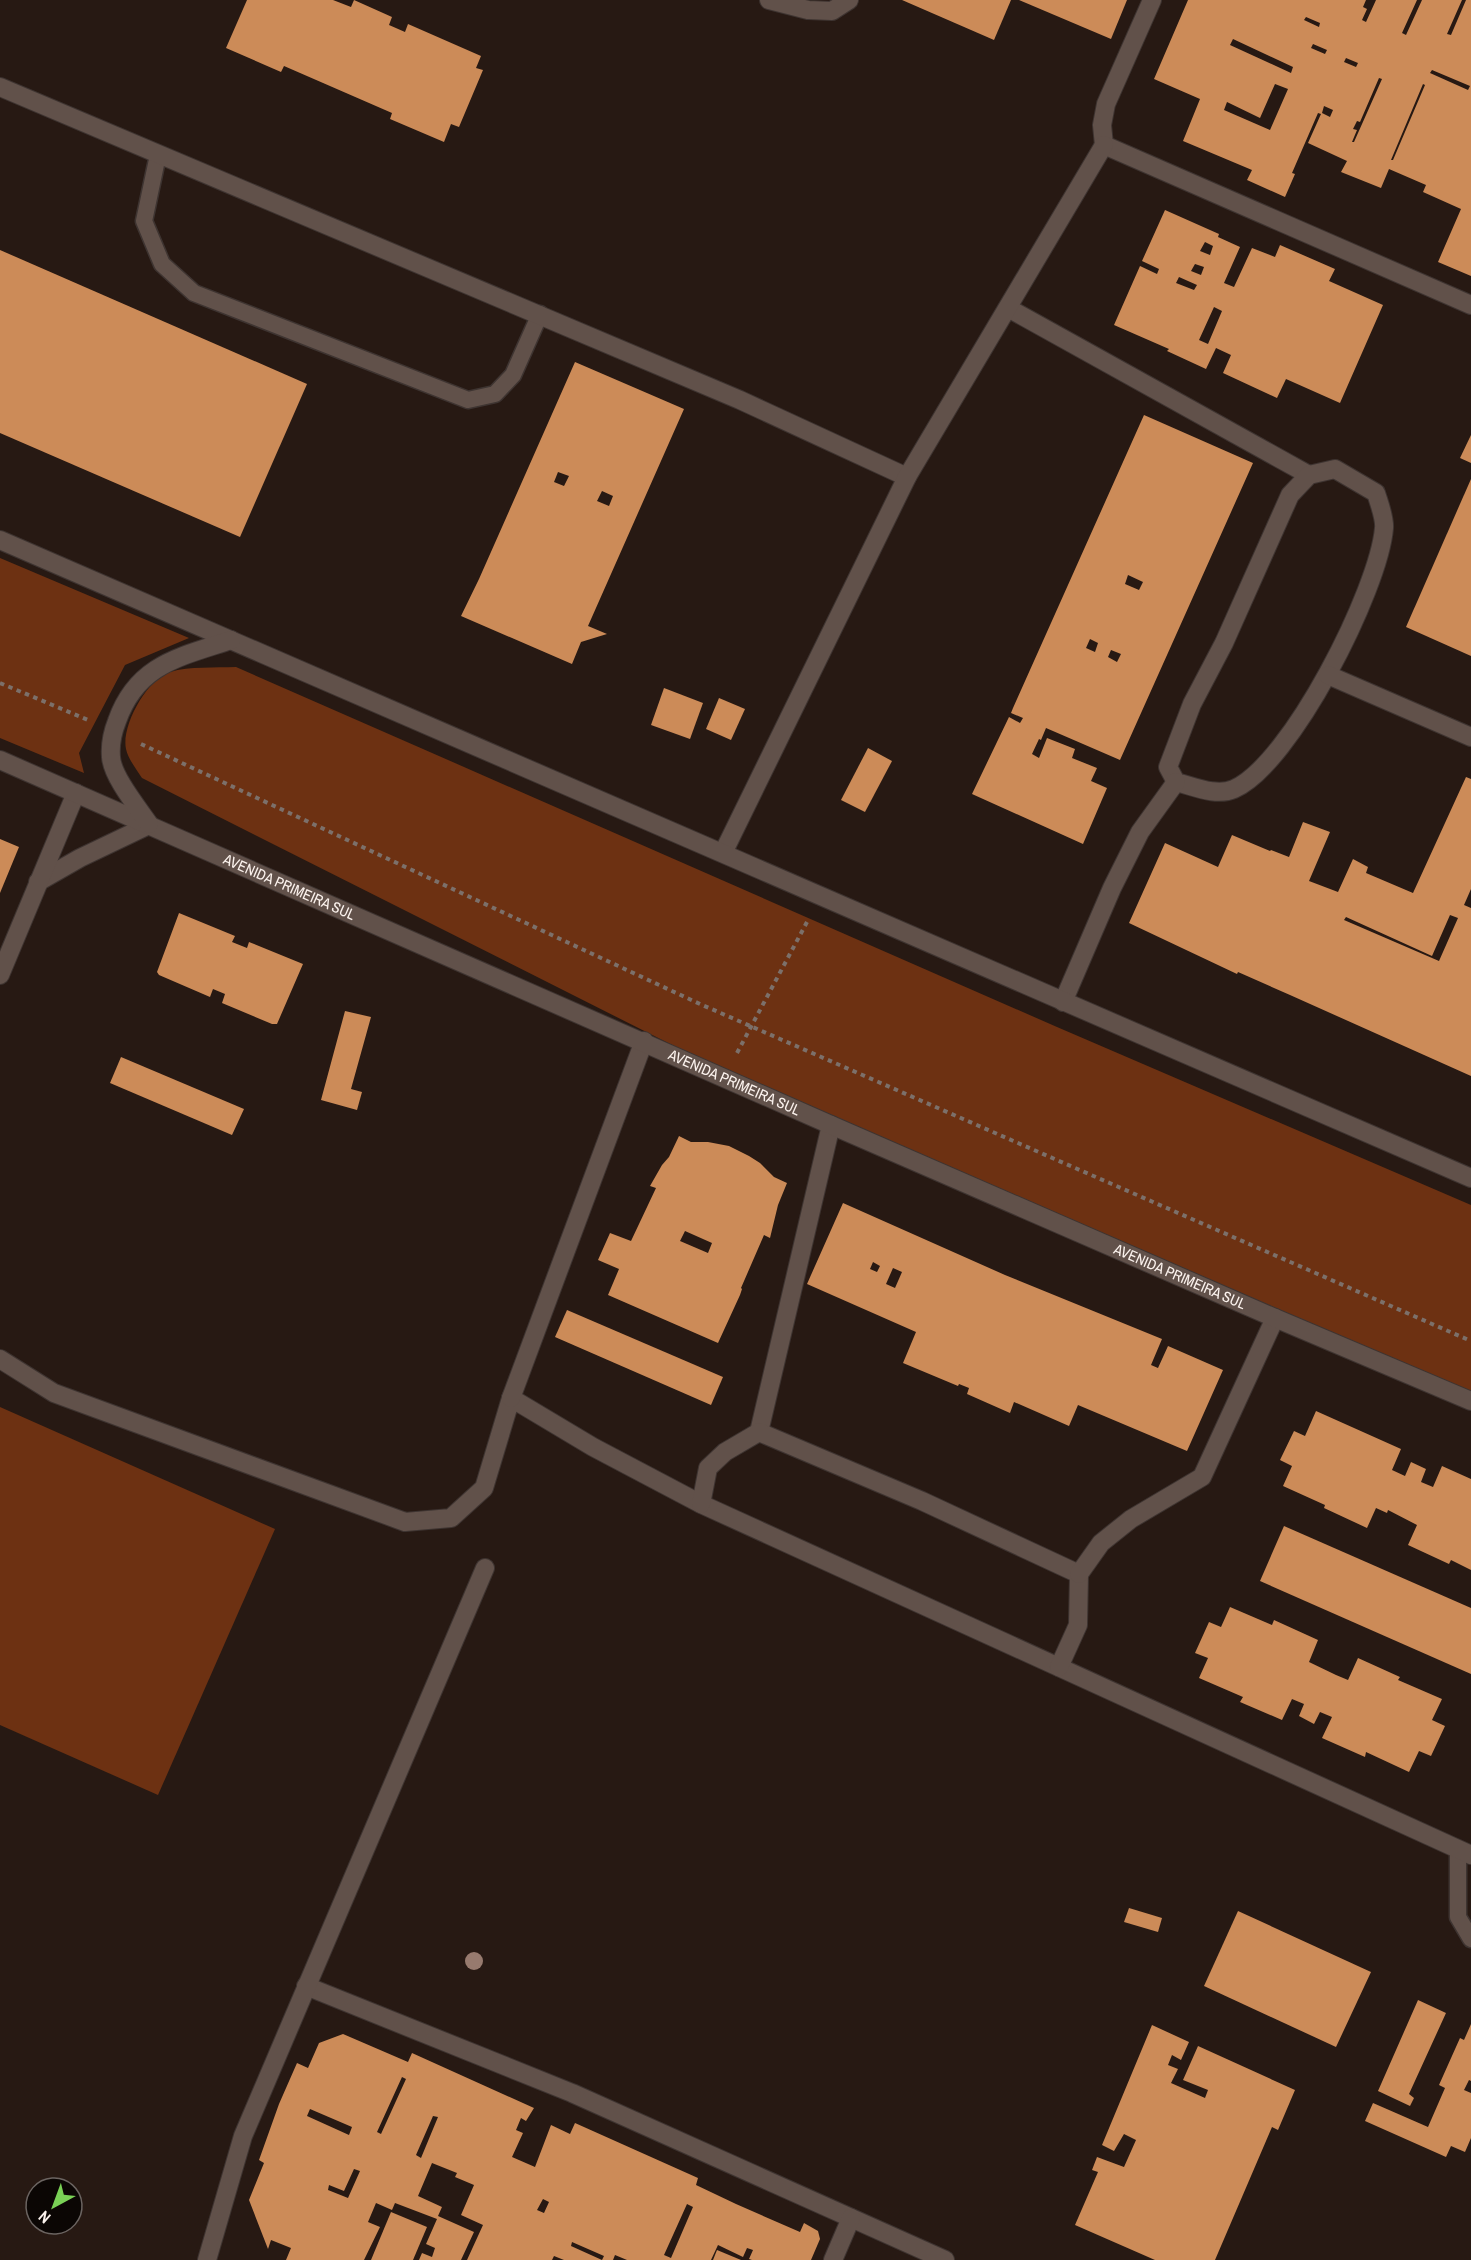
<svg xmlns="http://www.w3.org/2000/svg" width="1471" height="2260" viewBox="0 0 1471 2260" font-family="'Archivo Narrow',sans-serif">
  <style>
    .green { fill: #6d3112 }
    .building { fill: #cc8b58; fill-rule: evenodd }
    .lines { fill: none; stroke-linecap: round; stroke-linejoin: round }
    .lane-casing { stroke: #3e3431; stroke-width: 19 }
    .street-casing { stroke: #3e3431; stroke-width: 20 }
    .secondary-casing { stroke: #3e3431; stroke-width: 20 }
    .path { stroke: #7c706a; stroke-width: 4; stroke-dasharray: 4.5 4.5; stroke-linecap: butt }
    .lane { stroke: #61514a; stroke-width: 16 }
    .street { stroke: #61514a; stroke-width: 18 }
    .secondary { stroke: #61514a; stroke-width: 18 }
    .tree { fill: #977a6e }
    .labels { text-anchor: middle; stroke-width: 6; stroke-linejoin: round; paint-order: stroke }
    .street-label { font-size: 15px; fill: #fbf2ed; stroke: #0b0604 }
  </style>
  <rect width="100%" height="100%" fill="#271913"/>
  <!-- green -->
  <g class="green">
    <path d="M0,558L189,638L125,665L79,753L84,773L0,738Z"/>
    <path d="M236,667L1057,1027L1471,1205V1396L831,1125L142,778C137,770 128,759 126,749C121,726 147,679 170,672C190,666 215,668 236,667Z"/>
    <path d="M0,1407L275,1529L158,1795L0,1725Z"/>
  </g>
  <!-- building -->
  <g class="building">
    <path d="M247,0H333L351,7L354,0L392,17L389,25L405,32L408,24L481,56L476,68L483,70L459,127L451,124L444,142L390,119L392,113L284,66L281,72L226,48Z"/>
    <path d="M902,0H1011L994,40Z"/>
    <path d="M1019,0H1127L1111,39Z"/>
    <path d="M1188,0H1366L1363,7L1367,9L1362,20L1366,22L1376,0H1417L1402,33L1406,35L1422,0H1462L1447,34L1451,35L1466,0H1471V276L1438,262L1461,209L1423,192L1426,185L1389,169L1381,188L1341,172L1347,161L1308,143L1321,114L1318,113L1292,173L1295,174L1285,197L1247,180L1252,170L1183,141L1200,99L1154,79ZM1306,17L1320,23L1319,27L1304,20ZM1233,39L1293,67L1291,73L1230,45ZM1313,44L1327,50L1325,54L1311,48ZM1346,58L1358,63L1356,67L1344,62ZM1432,70L1470,86L1468,90L1430,73ZM1379,78L1382,79L1354,142H1352L1357,130L1353,129L1357,121L1360,122ZM1275,84L1288,89L1270,130L1224,110L1227,102L1260,118ZM1423,84L1425,85L1393,160H1391ZM1324,106L1333,110L1330,117L1322,113Z"/>
    <path d="M1165,210L1219,234L1218,237L1240,247L1224,283L1234,287L1252,248L1275,257L1280,245L1335,269L1329,281L1383,305L1340,403L1286,379L1277,398L1223,373L1231,355L1216,348L1206,369L1167,351L1169,349L1114,325L1140,266L1157,274L1159,269L1142,261ZM1205,242L1213,246L1210,255L1200,251ZM1195,264L1204,267L1201,275L1191,271ZM1179,277L1197,285L1194,290L1176,283ZM1214,307L1222,311L1208,344L1199,340Z"/>
    <path d="M0,250L307,384L240,537L0,433Z"/>
    <path d="M575,362L684,409L588,626L607,634L581,642L572,664L461,616L479,579ZM558,472L569,476L564,486L554,482ZM602,491L613,496L609,506L597,501Z"/>
    <path d="M1144,415L1253,463L1120,760L1046,728L1041,740L1039,739L1032,754L1039,758L1047,738L1075,749L1072,758L1097,768L1091,781L1107,788L1083,844L972,794L1009,717L1020,723L1023,718L1011,713L1013,708ZM1128,575L1143,582L1139,590L1125,584ZM1090,639L1098,643L1095,652L1086,648ZM1111,650L1121,654L1117,662L1108,657Z"/>
    <path d="M1471,435V463L1460,458Z"/>
    <path d="M1471,479V656L1406,627Z"/>
    <path d="M664,688L703,703L690,739L651,725Z"/>
    <path d="M719,698L745,709L731,740L706,729Z"/>
    <path d="M868,748L892,761L865,812L841,800Z"/>
    <path d="M1466,777L1471,779V889L1464,905L1471,908V1076L1290,995L1238,972L1237,974L1129,923L1165,843L1218,867L1232,835L1270,851L1271,850L1289,857L1303,822L1330,832L1309,881L1338,892L1353,859L1368,867L1366,873L1413,893ZM1450,915L1458,918L1439,961L1344,920L1346,917L1432,956Z"/>
    <path d="M0,839L19,847L0,893Z"/>
    <path d="M179,913L235,936L232,942L247,948L249,942L303,964L277,1024H272L222,1003L225,994L213,989L210,997L159,975L157,972Z"/>
    <path d="M345,1011L371,1017L351,1089L362,1092L357,1110L321,1100Z"/>
    <path d="M121,1057L244,1109L232,1135L110,1083Z"/>
    <path d="M679,1136L691,1142H708L729,1146L749,1156L760,1163L774,1177L787,1183L778,1205L770,1238L764,1235L741,1288L742,1289L740,1295L718,1343L608,1295L619,1269L598,1260L610,1233L631,1241L656,1188L650,1186L662,1165L669,1157ZM685,1231L712,1243L708,1253L680,1241Z"/>
    <path d="M843,1203L1005,1275L1162,1339L1151,1365L1158,1368L1168,1346L1223,1370L1187,1451L1078,1405L1069,1426L1014,1402L1010,1413L967,1394L969,1388L959,1384L958,1386L903,1363L916,1332L807,1284ZM873,1262L880,1266L877,1272L870,1269ZM893,1268L902,1272L895,1288L886,1284Z"/>
    <path d="M567,1310L723,1377L711,1405L555,1337Z"/>
    <path d="M1316,1411L1401,1449L1392,1470L1405,1476L1411,1462L1426,1469L1421,1482L1433,1487L1442,1466L1471,1479V1570L1451,1560L1449,1564L1408,1545L1417,1525L1388,1510L1387,1513L1376,1508L1367,1528L1324,1508L1325,1505L1283,1486L1292,1466L1280,1460L1294,1431L1305,1436Z"/>
    <path d="M1284,1526L1471,1608V1674L1260,1581Z"/>
    <path d="M1230,1607L1272,1625L1274,1620L1318,1640L1309,1662L1336,1675L1348,1680L1358,1658L1400,1677L1398,1680L1442,1699L1432,1720L1445,1726L1431,1756L1419,1751L1409,1772L1366,1752L1365,1757L1322,1738L1332,1717L1320,1712L1314,1724L1299,1716L1304,1704L1292,1699L1282,1720L1240,1702L1243,1697L1199,1678L1208,1658L1195,1653L1209,1622L1221,1627Z"/>
    <path d="M1129,1908L1162,1918L1158,1932L1124,1922Z"/>
    <path d="M1238,1911L1371,1972L1336,2047L1204,1986Z"/>
    <path d="M1418,2000L1446,2013L1409,2094L1414,2098L1410,2106L1378,2091Z"/>
    <path d="M1471,2024V2081L1469,2080L1464,2090L1471,2093V2138L1465,2152L1451,2146L1446,2157L1365,2121L1373,2103L1428,2127L1445,2088L1439,2085L1460,2038L1464,2040Z"/>
    <path d="M1152,2025L1189,2042L1181,2060L1172,2055L1168,2065L1178,2069L1171,2083L1205,2098L1208,2090L1183,2080L1198,2046L1295,2090L1278,2130L1272,2127L1215,2260H1155L1075,2225L1098,2172L1092,2170L1097,2157L1124,2167L1136,2140L1124,2134L1114,2151L1102,2145Z"/>
    <path d="M343,2034L408,2062L412,2053L534,2108L526,2121L521,2118L516,2130L523,2133L512,2157L535,2167L551,2125L570,2134L575,2123L698,2178L696,2185L736,2204L800,2232L804,2223L818,2231L820,2239L811,2260H752L749,2259L753,2250L747,2248L743,2257L718,2245L711,2260H627L615,2255L613,2260H602L604,2256L572,2242L571,2246L602,2260H564L554,2256L552,2260H467L483,2225L461,2215L474,2185L455,2177L457,2173L432,2163L418,2196L442,2207L438,2216L474,2232L461,2260H419L422,2253L432,2257L435,2248L426,2244L437,2219L395,2203L392,2210L376,2203L368,2222L380,2227L364,2260H286L291,2248L271,2240L268,2249L249,2200L264,2163L259,2160L279,2104L297,2063L308,2068L319,2043ZM402,2077L406,2079L381,2134L377,2132ZM310,2109L352,2127L349,2135L307,2116ZM433,2116L438,2117L421,2158L416,2155ZM354,2169L360,2171L348,2198L328,2190L329,2185L344,2191ZM543,2199L549,2202L544,2213L537,2210ZM687,2204L693,2207L671,2258L664,2255Z"/>
    <path d="M391,2212L427,2227L413,2260H371Z"/>
    <path d="M717,2250L741,2260H713Z"/>
  </g>
  <g class="lines">
    <!-- lane casing -->
    <g class="lane-casing">
      <g id="lane">
        <path d="M158,155L144,221L162,264L194,293L468,400L495,394L513,375L540,314"/>
        <path d="M1458,1849V1917L1471,1939"/>
      </g>
    </g>
    <!-- street casing -->
    <g class="street-casing">
      <g id="street">
        <path d="M769,0L808,10L832,11L849,0"/>
        <path d="M1152,0L1106,104L1102,125L1104,145L1471,305"/>
        <path d="M0,87L740,400L907,477"/>
        <path d="M1008,308L1309,475"/>
        <path d="M1335,469L1376,493C1379,503 1385,518 1384,528C1379,589 1291,764 1234,789C1216,797 1193,786 1176,782L1168,767L1192,704L1224,643L1290,495L1309,475Z"/>
        <path d="M1328,675L1471,737"/>
        <path d="M723,853L907,477L1104,145"/>
        <path d="M38,882L80,858L149,825"/>
        <path d="M0,975L76,793"/>
        <path d="M1063,1002L1112,888L1140,832L1176,782"/>
        <path d="M0,1359L54,1393L405,1522L451,1518L484,1488L511,1398L593,1447L701,1504L1471,1855"/>
        <path d="M511,1398L644,1041"/>
        <path d="M759,1432L831,1125"/>
        <path d="M701,1504L708,1468L725,1452L759,1432L922,1501L1079,1574L1078,1625L1059,1667"/>
        <path d="M1079,1574L1101,1543L1131,1519L1202,1477L1275,1318"/>
        <path d="M306,1986L572,2093L945,2260"/>
        <path d="M207,2260L243,2136L485,1568"/>
        <path d="M833,2260L851,2218"/>
      </g>
    </g>
    <!-- secondary casing -->
    <g class="secondary-casing">
      <g id="secondary">
        <path d="M0,540L1471,1178"/>
        <path id="s1" d="M0,760L831,1125L1275,1318L1471,1401"/>
        <path d="M149,824C138,808 112,776 111,757C110,745 113,731 117,721C137,664 180,657 231,640"/>
      </g>
    </g>
    <!-- path -->
    <g class="path">
      <path d="M0,683L88,720"/>
      <path d="M141,744L700,1004L1471,1341"/>
      <path d="M737,1053L807,922"/>
    </g>
    <!-- lane -->
    <use href="#lane" class="lane"/>
    <!-- street -->
    <use href="#street" class="street"/>
    <!-- secondary -->
    <use href="#secondary" class="secondary"/>
  </g>
  <!-- trees -->
  <circle class="tree" cx="474" cy="1961" r="9"/>
  <g class="labels">
    <!-- street labels -->
    <g class="street-label">
      <text dy="5" stroke="none"><textPath href="#s1" startOffset="316">AVENIDA PRIMEIRA SUL</textPath></text>
      <text dy="5" stroke="none"><textPath href="#s1" startOffset="802">AVENIDA PRIMEIRA SUL</textPath></text>
      <text dy="5" stroke="none"><textPath href="#s1" startOffset="1288">AVENIDA PRIMEIRA SUL</textPath></text>
    </g>
  </g>
  <!-- north arrow -->
  <g transform="translate(54 2206) rotate(221)"><circle r="28" fill="#0b0604" stroke="#6b6461" stroke-width="1.5"/>
  <path d="M0-4.5L10 22L0 15L-10 22Z" fill="#7ad156"/>
  <text y="-9" font-size="16" font-weight="bold" text-anchor="middle" fill="#fbf2ed">N</text>
  </g>
</svg>
